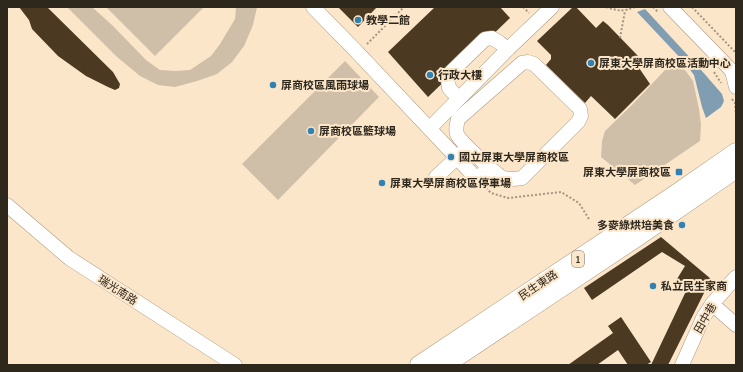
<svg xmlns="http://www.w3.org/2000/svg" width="743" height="372" viewBox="0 0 743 372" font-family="'Sofia Sans Condensed','Noto Sans TC',sans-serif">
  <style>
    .green { fill: #cfbea8 }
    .water { fill: #809db2 }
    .building { fill: #4b3921 }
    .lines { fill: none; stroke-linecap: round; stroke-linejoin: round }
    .minor-casing { stroke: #ac987e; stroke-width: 15 }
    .major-casing { stroke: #ac987e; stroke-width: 19 }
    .path { stroke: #a49580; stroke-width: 2; stroke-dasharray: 2 2; stroke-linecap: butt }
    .minor { stroke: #fff; stroke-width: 14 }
    .major { stroke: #fff; stroke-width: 18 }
    .poi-dot { fill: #3182b3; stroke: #fbe6ca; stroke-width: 1.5 }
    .labels { text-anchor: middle; stroke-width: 4; stroke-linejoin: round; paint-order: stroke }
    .shield { fill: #fbe6ca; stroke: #6c6050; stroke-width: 1 }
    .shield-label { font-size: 10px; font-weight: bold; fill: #2e271c }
    .poi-label { font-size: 11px; font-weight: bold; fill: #2e271c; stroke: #fbe6ca; text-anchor: start }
    .street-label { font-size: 11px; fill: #2e271c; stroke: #fbe6ca }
  </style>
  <rect width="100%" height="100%" fill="#fbe6ca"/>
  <!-- green -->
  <g class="green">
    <path d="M67,7H92L112,25L146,60L160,70L176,71L190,70L211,56L220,44L235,19L236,7H257L253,25L244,46L232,62L217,74L197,81L175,87L158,85L140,76L116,56Z"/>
    <path d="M106,7H204L155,56Z"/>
    <path d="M345,61L379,97L278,200L242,164Z"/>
    <path d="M675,65L685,70L693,81L699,109L701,125L700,141L635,185L601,157L602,141L605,131L631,106L665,70Z"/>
  </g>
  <!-- water -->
  <path class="water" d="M645,9L695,63L722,94L724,101L721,107L706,118L702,107L694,75L685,63L637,12Z"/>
  <!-- building -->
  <g class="building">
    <path d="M19,7H47L113,72L120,84L119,88L115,90L108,87L86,76L58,56L32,29L29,20Z"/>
    <path d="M338,7H377L358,27Z"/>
    <path d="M435,7H500L510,18L428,97L388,52Z"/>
    <path d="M573,7H576L596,28L603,21L608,25L639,57L635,62L650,84L615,119L591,96L585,103L546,65L551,59V55L537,41Z"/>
    <path d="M661,237L711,279L668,365H651L688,287L677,279L685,266L662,252L592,300L584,288Z"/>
    <path d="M621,317L651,362L646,365H628L618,350L597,365H568L613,333L608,326Z"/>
  </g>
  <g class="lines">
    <!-- minor casing -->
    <g class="minor-casing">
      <g id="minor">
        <path d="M313,7L356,51L477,179L489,167"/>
        <path d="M670,7L732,71L736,74"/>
        <path d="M528,62L534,64L580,109L581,116L578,122L522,178C516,179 509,180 503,178C496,174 460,142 457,134C455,129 457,124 458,119L522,63Z"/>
        <path d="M732,71L736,87"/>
        <path d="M458,98L449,88L448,80L451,72L485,39L492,38L500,43L508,49"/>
        <path d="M430,128L508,49L552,7"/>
        <path d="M436,177L463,152"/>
        <path d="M7,205L69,258L235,365"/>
        <path d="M712,304L736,325"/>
        <path d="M682,365L703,318L712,304L736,277"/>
      </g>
    </g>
    <!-- major casing -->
    <g class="major-casing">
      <g id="major">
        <path d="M419,365L677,193L736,152"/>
        <path d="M445,365L636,238L736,169"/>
      </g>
    </g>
    <!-- path -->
    <g class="path">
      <path d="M523,7L529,13"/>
      <path d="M606,7C619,11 622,12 635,7"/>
      <path d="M653,7L658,12"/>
      <path d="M692,7L736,53"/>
      <path d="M620,38L625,11"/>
      <path d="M367,44L404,7"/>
      <path d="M714,72L721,83"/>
      <path d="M732,99L735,103L736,114"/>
      <path d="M486,188L491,193L508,198L561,192L579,203L589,219"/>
    </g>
    <!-- minor -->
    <use href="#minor" class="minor"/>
    <!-- major -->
    <use href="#major" class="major"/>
  </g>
  <!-- markers -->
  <g class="poi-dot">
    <circle cx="358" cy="20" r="4"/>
    <circle cx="591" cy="63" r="4"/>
    <circle cx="430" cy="75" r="4"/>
    <circle cx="273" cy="85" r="4"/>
    <circle cx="311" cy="131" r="4"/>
    <circle cx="451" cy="157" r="4"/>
    <rect x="675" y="168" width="8" height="8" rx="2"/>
    <circle cx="382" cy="183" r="4"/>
    <circle cx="682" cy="225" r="4"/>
    <circle cx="653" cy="286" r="4"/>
  </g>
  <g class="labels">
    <!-- shield labels -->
    <rect class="shield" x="572" y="251" width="12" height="16" rx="3"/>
    <g class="shield-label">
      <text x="578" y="263">1</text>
    </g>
    <!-- poi labels -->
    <g class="poi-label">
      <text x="366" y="24">教學二館</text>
      <text x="599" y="67">屏東大學屏商校區活動中心</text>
      <text x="438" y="79">行政大樓</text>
      <text x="281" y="89">屏商校區風雨球場</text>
      <text x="319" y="135">屏商校區籃球場</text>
      <text x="459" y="161">國立屏東大學屏商校區</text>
      <text x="671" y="176" text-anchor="end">屏東大學屏商校區</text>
      <text x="390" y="187">屏東大學屏商校區停車場</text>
      <text x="674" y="229" text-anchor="end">多麥綠烘培美食</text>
      <text x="661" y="290">私立民生家商</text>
    </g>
    <!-- street labels -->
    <g class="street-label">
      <text transform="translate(538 285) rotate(-34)" y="4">民生東路</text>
      <text transform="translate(118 290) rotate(33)" y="4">瑞光南路</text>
      <text transform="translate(705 318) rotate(-60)" y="4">田中巷</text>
    </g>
  </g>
  <!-- border -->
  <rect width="743" height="372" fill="none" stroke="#2e271c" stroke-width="16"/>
</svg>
